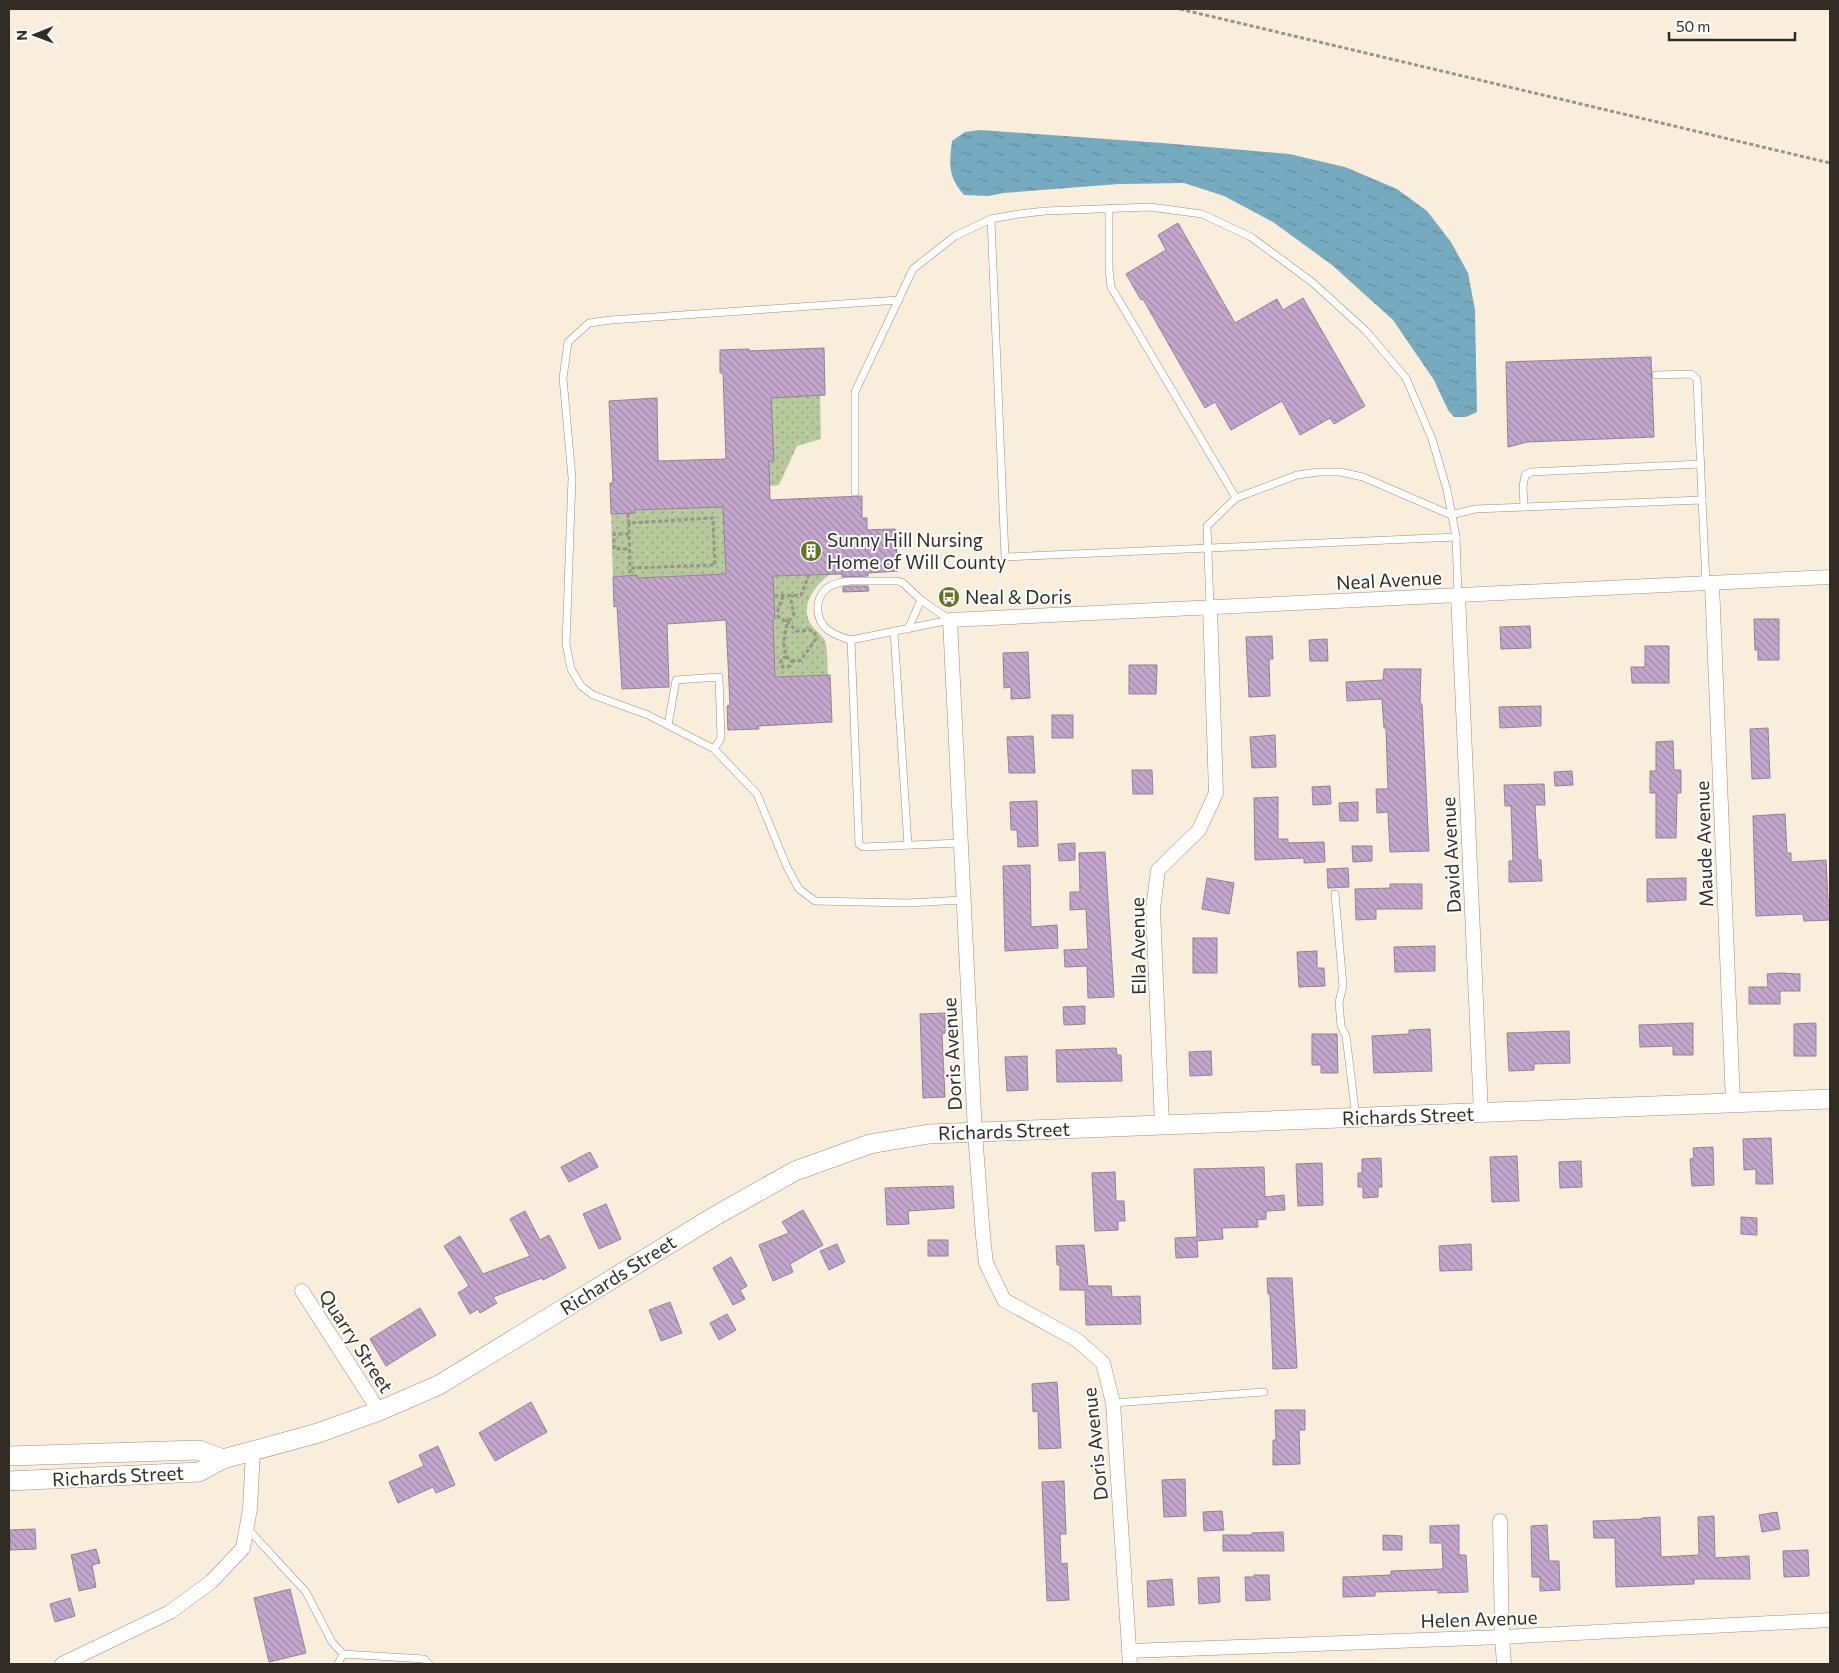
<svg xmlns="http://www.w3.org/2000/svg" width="1839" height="1673" viewBox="0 0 1839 1673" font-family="Commissioner,sans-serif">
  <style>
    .grass { fill: url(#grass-dots) }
    .water { fill: url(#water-ripples) }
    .building { fill: url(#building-back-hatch); stroke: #908393 }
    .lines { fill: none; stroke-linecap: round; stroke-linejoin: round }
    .lane-casing { stroke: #978d7c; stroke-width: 8 }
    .street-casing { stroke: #978d7c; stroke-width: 15 }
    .secondary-casing { stroke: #978d7c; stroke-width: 20 }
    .path { stroke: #999285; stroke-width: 3; stroke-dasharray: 4 2.5; stroke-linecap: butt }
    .lane { stroke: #fff; stroke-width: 7 }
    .street { stroke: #fff; stroke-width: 14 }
    .secondary { stroke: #fff; stroke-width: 19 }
    .labels { text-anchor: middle; stroke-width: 4; stroke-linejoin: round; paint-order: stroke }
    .poi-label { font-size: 19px; fill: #312d26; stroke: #fff; text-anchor: start }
    .street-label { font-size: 19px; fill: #312d26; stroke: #fff }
  </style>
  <defs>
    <pattern id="grass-dots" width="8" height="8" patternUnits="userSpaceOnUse" patternTransform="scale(1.25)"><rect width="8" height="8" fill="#b7ca9e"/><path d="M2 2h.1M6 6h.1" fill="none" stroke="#95a481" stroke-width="1.8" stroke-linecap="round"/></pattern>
    <pattern id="water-ripples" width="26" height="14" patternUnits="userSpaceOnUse" patternTransform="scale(1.25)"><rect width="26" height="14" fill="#75aabf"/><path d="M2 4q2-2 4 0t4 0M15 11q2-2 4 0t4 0" fill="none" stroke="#618b9b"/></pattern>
    <pattern id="building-back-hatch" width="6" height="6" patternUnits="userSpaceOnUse" patternTransform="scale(1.25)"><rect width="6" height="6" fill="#c5a7ce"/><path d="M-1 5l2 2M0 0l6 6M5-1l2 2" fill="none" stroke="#a188a7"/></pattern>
  </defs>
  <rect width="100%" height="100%" fill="#f8eedb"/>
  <!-- grass -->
  <g class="grass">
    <path d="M820,395L821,439L797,446L779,485L770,486L769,461H773L771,398Z"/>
    <path d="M723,504L726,577L717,574L637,578V575L613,577L611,514L634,513L635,510L714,507Z"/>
    <path d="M830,574C816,585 800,603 810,623C814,630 822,634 825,641C828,648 827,667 828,675L775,677L773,619H775L773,576Z"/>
  </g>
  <!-- water -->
  <path class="water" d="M980,130L1162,143L1289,154L1345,167L1397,189L1427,211L1451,242L1468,273L1475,310L1477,412L1466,417H1454L1448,410L1434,380L1393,320L1332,265L1273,222L1224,196L1184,183L1119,184L1004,193L988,196L964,195C948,176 949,165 952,141L965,132Z"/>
  <!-- building -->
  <g class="building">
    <path d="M1178,223L1235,323L1277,299L1283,310L1303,298L1365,406L1334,424L1330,418L1300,435L1282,401L1231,430L1215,402L1205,408L1143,299L1141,300L1126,274L1166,250L1158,235Z"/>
    <path d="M824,348L825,395L771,398L774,461H769L770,500L862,496V518H867V530L895,529L898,571L868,573V576L842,577V574L773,576L775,619H773L775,677L830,675L832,722L758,726L759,729L728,730L727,706L730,705L726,620L667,624L669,687L622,689L617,606L614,607L613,577L637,575V578L726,574L723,507L634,510L635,513L611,514L610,483H613L609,401L657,398L658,461L726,459L723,373H720V350L749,349V351Z"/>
    <path d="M1651,357L1654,437L1527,442L1508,447L1506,362Z"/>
    <path d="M850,586H868L869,591L843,592V587Z"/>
    <path d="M1754,619H1779V660H1758V650H1755Z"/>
    <path d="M1530,626L1531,648L1501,649L1500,627Z"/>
    <path d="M1272,636L1273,659H1269L1270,696L1249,697L1246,637Z"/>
    <path d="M1327,639L1328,661H1310L1309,640Z"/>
    <path d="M1645,646H1669V683H1632L1631,667H1645Z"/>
    <path d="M1028,652L1030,698L1011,699V687L1004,688L1003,653Z"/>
    <path d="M1129,665H1157L1156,694H1129Z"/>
    <path d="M1384,669H1421L1420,704H1422L1429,851L1390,852L1388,812L1377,813L1376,789H1388L1386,728H1384L1382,699L1347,701L1346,682L1383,680Z"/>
    <path d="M1541,706V726L1500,728L1499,707Z"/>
    <rect x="1052" y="715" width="21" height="23"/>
    <path d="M1768,728L1770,778L1752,779L1750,729Z"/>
    <path d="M1275,735L1276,767L1252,768L1250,737Z"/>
    <path d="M1033,736L1035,773H1009L1007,737Z"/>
    <path d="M1673,741L1674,770H1681V793H1677L1676,838H1656V793H1650V771H1656V742Z"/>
    <path d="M1132,770H1152L1153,794H1133Z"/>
    <path d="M1572,771L1573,785L1555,786L1554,772Z"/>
    <path d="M1544,784L1545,805H1535L1538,860H1541L1542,881L1509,882V861H1513L1511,806H1505L1504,785Z"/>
    <path d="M1330,786L1331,804L1313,805L1312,787Z"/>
    <path d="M1278,797V839H1288V843L1324,842L1325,862L1304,863V858L1255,860L1254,798Z"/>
    <path d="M1037,801L1038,846L1018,847L1017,830H1011L1010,802Z"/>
    <path d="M1358,802V821H1340L1339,803Z"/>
    <path d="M1785,814L1787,853H1791V862L1826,860L1828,900L1830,899V920L1804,921L1803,914L1756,916L1753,816Z"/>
    <path d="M1075,843V860L1059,861L1058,844Z"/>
    <path d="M1352,846H1372V861L1353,862Z"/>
    <path d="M1105,852L1114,997L1088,998L1087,966L1065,967L1064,950L1088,949L1086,909L1070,910V892H1080L1079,853Z"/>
    <path d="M1030,865L1031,927L1057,925L1058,948L1005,951L1003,866Z"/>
    <path d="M1348,868L1349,887L1328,888L1327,869Z"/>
    <path d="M1207,878L1234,883L1229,914L1202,909Z"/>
    <path d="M1686,878V900L1647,902V879Z"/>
    <path d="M1390,884H1422V909H1376V919L1356,920L1355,889L1390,888Z"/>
    <rect x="1193" y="938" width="24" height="35"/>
    <path d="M1435,946V971L1395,972L1394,947Z"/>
    <path d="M1317,951V968H1324L1325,986L1299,987L1297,952Z"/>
    <path d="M1780,973L1800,974V991H1780V1004H1749V987H1768L1767,974Z"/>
    <path d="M1085,1006V1024L1064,1025L1063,1007Z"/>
    <path d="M945,1013V1033L942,1034L945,1097L923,1098L920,1014Z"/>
    <path d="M1693,1023V1055H1673V1046L1640,1047L1639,1025Z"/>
    <path d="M1816,1023V1056H1794V1024Z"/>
    <path d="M1430,1029L1432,1071L1374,1073L1372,1036L1409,1034V1030Z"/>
    <path d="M1569,1031L1570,1063L1534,1064V1070L1509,1071L1507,1033Z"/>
    <path d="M1312,1034H1337L1338,1073H1321V1065H1312Z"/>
    <path d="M1116,1048L1117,1055H1121L1122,1081L1057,1082L1056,1050Z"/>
    <path d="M1211,1051L1212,1075L1190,1076L1189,1052Z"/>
    <path d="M1027,1056L1028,1090L1007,1091L1005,1057Z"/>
    <path d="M1771,1138L1773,1184H1756V1169L1744,1170L1743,1139Z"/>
    <path d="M1713,1147L1714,1185L1692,1186L1690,1159L1694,1158L1693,1148Z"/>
    <path d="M590,1152L598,1167L569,1182L561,1167Z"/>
    <path d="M1517,1156L1519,1201L1492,1202L1490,1157Z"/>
    <path d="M1381,1158L1382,1187H1378V1197L1363,1198V1187H1358V1173H1362V1159Z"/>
    <path d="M1581,1161L1582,1187L1560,1188L1559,1162Z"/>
    <path d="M1322,1163L1323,1205L1298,1206L1296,1164Z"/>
    <path d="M1264,1167L1265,1197L1284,1195L1285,1210L1266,1211V1219L1257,1220L1258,1227L1222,1228L1223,1239L1197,1241L1198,1257L1176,1258L1175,1238L1197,1237L1194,1169Z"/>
    <path d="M1115,1172L1116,1201H1124L1125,1221H1118V1230L1095,1231L1092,1173Z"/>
    <path d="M953,1186L954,1208L908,1211L909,1224L887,1225L885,1188Z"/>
    <path d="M606,1204L621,1239L599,1249L583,1214Z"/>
    <path d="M803,1210L823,1245L790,1264L793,1272L773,1281L759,1245L789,1233L782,1222Z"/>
    <path d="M525,1211L540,1240L549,1235L566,1268L543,1280L542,1278L493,1297L497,1303L480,1313L478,1309L470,1314L458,1293L469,1286L444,1246L460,1236L483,1274L530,1256L510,1219Z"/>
    <path d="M1741,1217L1757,1218V1235L1741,1234Z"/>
    <rect x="928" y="1240" width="20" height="16"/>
    <path d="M837,1244L845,1262L829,1270L820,1251Z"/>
    <path d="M1471,1244L1472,1270L1440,1271L1439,1246Z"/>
    <path d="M1084,1245L1088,1286H1111L1112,1297L1140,1296L1141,1324L1086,1325L1085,1290H1060V1265H1057L1056,1246Z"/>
    <path d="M731,1257L747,1286L740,1290L745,1299L733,1305L713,1268Z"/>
    <path d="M1267,1278H1292L1297,1368L1273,1369L1270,1294H1268Z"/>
    <path d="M670,1302L682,1333L661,1341L649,1310Z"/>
    <path d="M420,1308L436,1335L386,1366L370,1339Z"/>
    <path d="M727,1314L736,1330L719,1340L710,1323Z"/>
    <path d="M1057,1382L1061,1448L1039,1449L1038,1411L1033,1412L1032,1384Z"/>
    <path d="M531,1402L547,1432L495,1461L479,1433Z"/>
    <path d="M1275,1410H1305V1430H1299L1300,1464L1273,1465V1440H1276Z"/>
    <path d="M438,1446L455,1485L436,1493L433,1487L398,1503L389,1482L424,1466L419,1455Z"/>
    <path d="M1185,1479L1186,1516L1164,1517L1162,1480Z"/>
    <path d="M1064,1481L1066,1534H1060L1061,1564L1067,1563L1069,1600L1047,1601L1042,1482Z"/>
    <path d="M1222,1511L1224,1530L1204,1531L1203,1512Z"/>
    <path d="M1777,1512L1780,1529L1762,1532L1759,1515Z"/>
    <path d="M1714,1516L1715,1558L1749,1556L1750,1579H1694V1584L1616,1587L1615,1538H1594L1593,1521L1642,1519V1518L1660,1517L1661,1557L1699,1555L1698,1517Z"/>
    <path d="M1459,1525V1555H1466L1468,1592L1438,1593V1590L1375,1592V1596L1343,1597V1577L1391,1575V1571L1443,1569L1442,1543H1430V1526Z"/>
    <path d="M1547,1525L1549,1561H1559L1560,1590L1540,1591V1577H1532L1531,1526Z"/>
    <path d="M35,1529L36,1549L10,1550V1530Z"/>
    <path d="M1283,1532L1284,1551H1223V1535H1252V1533Z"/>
    <path d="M1383,1535L1402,1536V1550H1383Z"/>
    <path d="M96,1549L100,1563L92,1565L96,1587L79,1591L71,1555Z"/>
    <path d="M1808,1550L1809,1576L1784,1577L1783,1551Z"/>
    <path d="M1254,1575H1269L1270,1600L1246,1601L1245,1577H1254Z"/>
    <path d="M1219,1577L1220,1602L1199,1604L1198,1578Z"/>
    <path d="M1172,1579L1174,1605L1148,1607L1147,1581Z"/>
    <path d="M290,1589L306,1653L269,1662L254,1598Z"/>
    <path d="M70,1598L75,1616L55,1622L50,1604Z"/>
  </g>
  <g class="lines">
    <!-- lane casing -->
    <g class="lane-casing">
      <g id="lane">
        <path d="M1109,208V269L1111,287L1236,498L1297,475L1319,472H1340L1363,477L1451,515L1475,509L1702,500L1706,583"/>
        <path d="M991,219L1005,557L1456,537"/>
        <path d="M899,300L611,320L589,323L568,342L563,378L572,478L566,644L571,669L581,686L593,695L648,715L714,749L757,794L787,867L799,889L815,901L907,903L963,900"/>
        <path d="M1656,375L1691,374L1697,379L1702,500"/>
        <path d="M855,492V392L913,269L955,236L991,219L1019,214L1045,211L1150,207L1202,214L1251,237L1312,282L1366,331L1406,378L1432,439L1447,490L1456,537L1458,595"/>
        <path d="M1524,507L1523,487L1525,475L1531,472L1701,464"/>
        <path d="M850,581H898L903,583L921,600L950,620L851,640C843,638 835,635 828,630C815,620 814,599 827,588C834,583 842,582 850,581Z"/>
        <path d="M1210,607L1207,526L1236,498"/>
        <path d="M908,629L921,600"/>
        <path d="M894,631L908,845"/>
        <path d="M851,640L859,844L863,847L961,843"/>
        <path d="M668,725L676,680L719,677L721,738L714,749"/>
        <path d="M1335,894L1343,986L1339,1002L1341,1026L1346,1036L1356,1117"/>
        <path d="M1113,1403L1264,1392"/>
        <path d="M247,1528L306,1592L332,1642L343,1654L424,1659L429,1664"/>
        <path d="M338,1664L343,1654"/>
      </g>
    </g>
    <!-- street casing -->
    <g class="street-casing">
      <g id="street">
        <path d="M1712,583L1733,1103"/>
        <path d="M1458,595L1481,1113"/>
        <path d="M1162,1125L1153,909L1158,870L1199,830L1216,793L1210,607"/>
        <path d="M302,1291L379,1411"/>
        <path d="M1500,1521L1502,1637L1504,1664"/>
        <path d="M1129,1651L1502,1637L1830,1620"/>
        <path d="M62,1664L170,1612L211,1582L243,1548L250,1509L253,1451"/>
        <path d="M1130,1664L1113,1403L1103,1363L1077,1340L1004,1300L986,1263L983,1236L975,1133L950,620L1830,577"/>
      </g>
    </g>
    <!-- secondary casing -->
    <g class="secondary-casing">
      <g id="secondary">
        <path d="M9,1456L199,1450L223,1459"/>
        <path d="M9,1481L199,1472L223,1459L318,1433L379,1411L439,1385L715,1216L795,1171L870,1144L929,1134L1830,1099"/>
      </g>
    </g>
    <!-- path -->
    <g class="path">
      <path d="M1180,9L1830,163"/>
      <path d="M628,513L629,523L713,518L715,565L630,568V576"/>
      <path d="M629,523L630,568"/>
      <path d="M629,534H614V549H629"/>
      <path d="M774,596L801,595L809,575"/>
      <path d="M783,596L778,610V616C784,622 790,623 794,614L791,602L792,595"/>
      <path d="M787,621L796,631L810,630L815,633L816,639L801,660L796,662L788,658C780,642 786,637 787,621Z"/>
      <path d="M787,657L782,658L780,663L783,667L790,666L792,660"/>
    </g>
    <!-- lane -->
    <use href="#lane" class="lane"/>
    <!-- street -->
    <use href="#street" class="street"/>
    <!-- secondary -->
    <use href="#secondary" class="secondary"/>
  </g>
  <!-- icons -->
  <defs>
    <g id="building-disc" transform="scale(1.125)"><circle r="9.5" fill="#627422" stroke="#fff"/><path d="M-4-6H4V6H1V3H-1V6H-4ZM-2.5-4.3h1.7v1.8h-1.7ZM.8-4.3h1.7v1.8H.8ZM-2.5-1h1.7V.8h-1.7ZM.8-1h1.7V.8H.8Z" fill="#fff"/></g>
    <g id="bus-disc" transform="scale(1.125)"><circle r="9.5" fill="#627422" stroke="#fff"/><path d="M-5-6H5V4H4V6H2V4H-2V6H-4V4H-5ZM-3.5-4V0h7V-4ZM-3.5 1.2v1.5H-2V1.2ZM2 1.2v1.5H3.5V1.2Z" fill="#fff"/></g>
  </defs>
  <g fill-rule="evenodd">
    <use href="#building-disc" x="811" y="551"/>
    <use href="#bus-disc" x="949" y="597"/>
  </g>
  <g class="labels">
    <!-- poi labels -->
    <g class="poi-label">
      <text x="827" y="547">Sunny Hill Nursing<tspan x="827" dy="22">Home of Will County</tspan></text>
      <text x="965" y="604">Neal &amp; Doris</text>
    </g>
    <!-- street labels -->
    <g class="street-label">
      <text transform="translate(1389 580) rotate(-3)" y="7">Neal Avenue</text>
      <text transform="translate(1704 844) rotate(-92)" y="7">Maude Avenue</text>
      <text transform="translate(1451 855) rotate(-93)" y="7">David Avenue</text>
      <text transform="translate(1138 946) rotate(-91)" y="7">Ella Avenue</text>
      <text transform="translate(952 1054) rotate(-93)" y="7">Doris Avenue</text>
      <text transform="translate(1408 1116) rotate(-2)" y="7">Richards Street</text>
      <text transform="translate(1004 1131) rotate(-2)" y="7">Richards Street</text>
      <text transform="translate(618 1275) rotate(-32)" y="7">Richards Street</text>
      <text transform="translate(356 1341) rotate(57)" y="7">Quarry Street</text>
      <text transform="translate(1095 1444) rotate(-96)" y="7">Doris Avenue</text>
      <text transform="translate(118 1476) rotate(-3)" y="7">Richards Street</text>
      <text transform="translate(1479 1619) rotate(-2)" y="7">Helen Avenue</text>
    </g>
  </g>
  <!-- border -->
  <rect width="1839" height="1673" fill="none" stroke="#312d26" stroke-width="20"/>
  <!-- north arrow -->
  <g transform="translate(35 35) rotate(269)" stroke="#ffffff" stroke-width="4" paint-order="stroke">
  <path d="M0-4L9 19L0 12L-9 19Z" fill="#312d26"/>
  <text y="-8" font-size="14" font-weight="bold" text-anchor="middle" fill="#312d26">N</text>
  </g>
  <!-- scale -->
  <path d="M1669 32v8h126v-8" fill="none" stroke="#312d26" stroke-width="2.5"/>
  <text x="1676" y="32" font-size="15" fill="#312d26" stroke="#ffffff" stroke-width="4" paint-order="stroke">50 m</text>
</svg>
